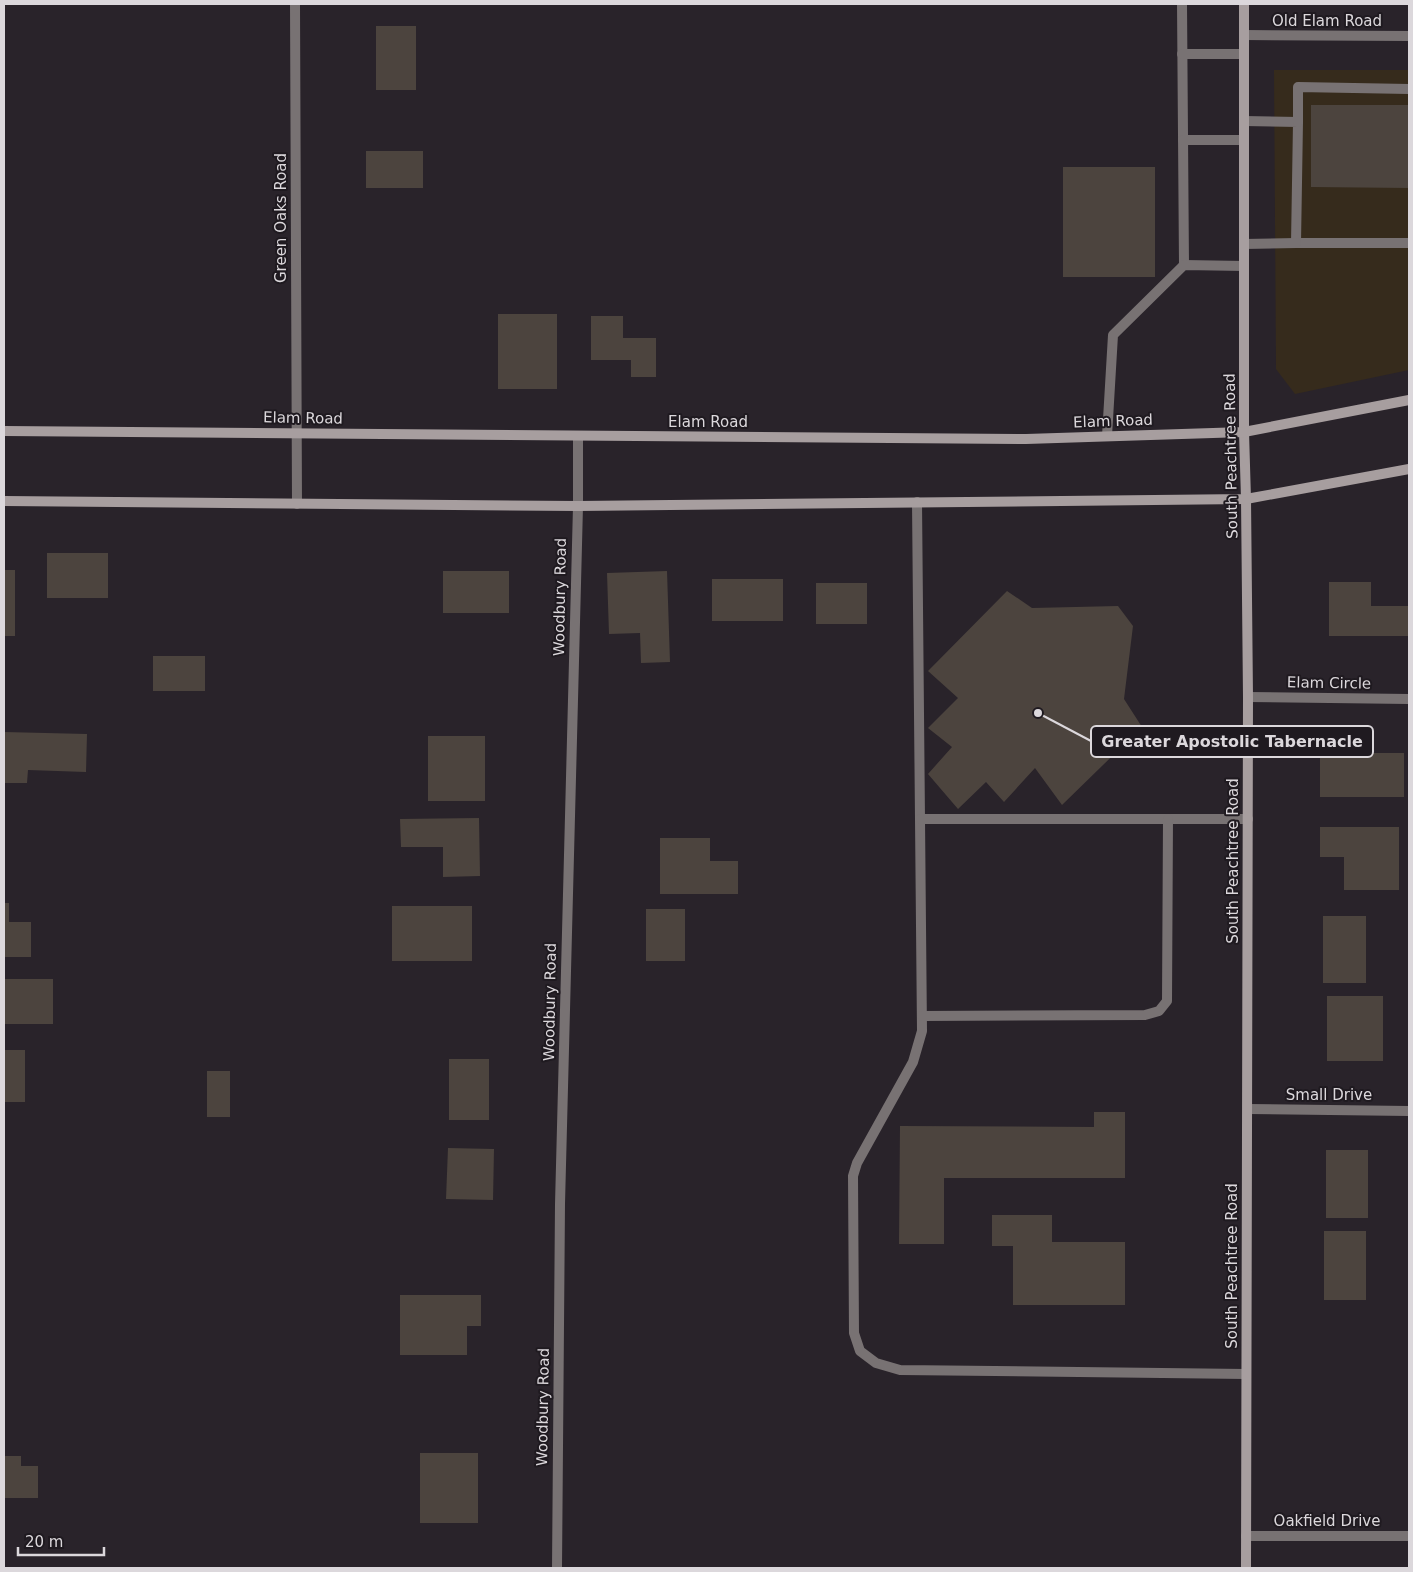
<svg xmlns="http://www.w3.org/2000/svg" width="1413" height="1572" viewBox="0 0 1413 1572" font-family="'DejaVu Sans',sans-serif">
  <style>
    .commercial { fill: #362b1c }
    .building { fill: #4c443e }
    .lines { fill: none; stroke-linecap: round; stroke-linejoin: round }
    .lane { stroke: #787273; stroke-width: 10 }
    .street { stroke: #787273; stroke-width: 10 }
    .secondary { stroke: #a79e9f; stroke-width: 10 }
    .labels { text-anchor: middle; stroke-width: 4; stroke-linejoin: round; paint-order: stroke }
    .street-label { font-size: 15px; fill: #dcd8dc; stroke: #1f1a20 }
    .leader { fill: none; stroke: #dcd8dc; stroke-width: 2 }
    .callout-dot { fill: #dcd8dc; stroke: #1f1a20; stroke-width: 2 }
    .callout { fill: #1f1a20; stroke: #dcd8dc; stroke-width: 2 }
    .callout-label { font-size: 16px; text-anchor: middle; font-weight: bold; fill: #dcd8dc }
  </style>
  <rect width="100%" height="100%" fill="#29232a"/>
  <!-- commercial -->
  <path class="commercial" d="M1274,70H1409V370L1295,394L1276,369Z"/>
  <!-- building -->
  <g class="building">
    <rect x="376" y="26" width="40" height="64"/>
    <path d="M1311,105H1409V188L1311,187Z"/>
    <rect x="366" y="151" width="57" height="37"/>
    <rect x="1063" y="167" width="92" height="110"/>
    <rect x="498" y="314" width="59" height="75"/>
    <path d="M591,316H623V338H656V377H631V360H591Z"/>
    <rect x="47" y="553" width="61" height="45"/>
    <rect x="4" y="570" width="11" height="66"/>
    <rect x="443" y="571" width="66" height="42"/>
    <path d="M667,571L670,662L641,663L640,633L609,634L607,573Z"/>
    <rect x="712" y="579" width="71" height="42"/>
    <path d="M1329,582H1371V606H1409V636H1329Z"/>
    <rect x="816" y="583" width="51" height="41"/>
    <path d="M1007,591L1032,608L1118,606L1133,626L1124,699L1142,727L1062,805L1035,768L1004,802L986,782L958,809L928,774L952,747L928,728L958,698L928,671Z"/>
    <rect x="153" y="656" width="52" height="35"/>
    <path d="M4,732L87,734L86,772L28,770L27,783H4Z"/>
    <rect x="428" y="736" width="57" height="65"/>
    <rect x="1320" y="753" width="84" height="44"/>
    <path d="M479,818L480,876L443,877V847H401L400,819Z"/>
    <path d="M1320,827H1399V890H1344V857H1320Z"/>
    <path d="M660,838H710V861H738V894H660Z"/>
    <path d="M4,903H9V922H31V957H4Z"/>
    <rect x="392" y="906" width="80" height="55"/>
    <rect x="646" y="909" width="39" height="52"/>
    <rect x="1323" y="916" width="43" height="67"/>
    <rect x="4" y="979" width="49" height="45"/>
    <rect x="1327" y="996" width="56" height="65"/>
    <rect x="4" y="1050" width="21" height="52"/>
    <rect x="449" y="1059" width="40" height="61"/>
    <rect x="207" y="1071" width="23" height="46"/>
    <path d="M1094,1112H1125V1178H944V1244H899L900,1126L1094,1127Z"/>
    <path d="M448,1148L494,1149L493,1200L446,1199Z"/>
    <rect x="1326" y="1150" width="42" height="68"/>
    <path d="M992,1215H1052V1242H1125V1305H1013V1246H992Z"/>
    <rect x="1324" y="1231" width="42" height="69"/>
    <path d="M400,1295H481V1326H467V1355H400Z"/>
    <rect x="420" y="1453" width="58" height="70"/>
    <path d="M4,1456H21V1466H38V1498H4Z"/>
  </g>
  <g class="lines">
    <!-- lane -->
    <g class="lane">
      <path d="M1182,4L1184,265"/>
      <path d="M1182,54H1244"/>
      <path d="M1244,121L1298,122L1296,243H1409"/>
      <path d="M1298,122V87L1409,89"/>
      <path d="M1183,140H1244"/>
      <path d="M1244,244L1296,243"/>
      <path d="M1107,436L1113,335L1184,265L1244,266"/>
      <path d="M917,502L922,1031L913,1062L857,1163L853,1176L854,1333L860,1351L876,1363L900,1370L1246,1374"/>
      <path d="M920,819H1248"/>
      <path d="M922,1016L1145,1015L1159,1011L1167,1001L1168,819"/>
    </g>
    <!-- street -->
    <g class="street">
      <path d="M295,4L297,504"/>
      <path d="M1244,35L1409,36"/>
      <path d="M1248,697L1409,699"/>
      <path d="M1248,1109L1409,1111"/>
      <path d="M1246,1536H1409"/>
      <path d="M557,1568L560,1204L578,506V436"/>
    </g>
    <!-- secondary -->
    <g class="secondary">
      <path d="M1244,4V432L1246,499L1248,697L1246,1568"/>
      <path d="M4,431L1026,439L1244,432L1409,400"/>
      <path d="M4,501L578,506L1246,499L1409,469"/>
    </g>
  </g>
  <g class="labels">
    <!-- street labels -->
    <g class="street-label">
      <text x="1327" y="26">Old Elam Road</text>
      <text transform="translate(281 218) rotate(-90)" y="5">Green Oaks Road</text>
      <text transform="translate(303 418) rotate(1)" y="5">Elam Road</text>
      <text transform="translate(1113 421) rotate(-2)" y="5">Elam Road</text>
      <text x="708" y="427">Elam Road</text>
      <text transform="translate(1231 456) rotate(-91)" y="5">South Peachtree Road</text>
      <text transform="translate(560 597) rotate(-89)" y="5">Woodbury Road</text>
      <text transform="translate(1329 683) rotate(1)" y="5">Elam Circle</text>
      <text transform="translate(1233 861) rotate(-90)" y="5">South Peachtree Road</text>
      <text transform="translate(550 1002) rotate(-89)" y="5">Woodbury Road</text>
      <text x="1329" y="1100">Small Drive</text>
      <text transform="translate(1232 1266) rotate(-90)" y="5">South Peachtree Road</text>
      <text transform="translate(543 1407) rotate(-89)" y="5">Woodbury Road</text>
      <text x="1327" y="1526">Oakfield Drive</text>
    </g>
  </g>
  <!-- callouts -->
  <path class="leader" d="M1038 713L1091 741"/>
  <circle class="callout-dot" cx="1038" cy="713" r="5"/>
  <rect class="callout" x="1091" y="726" width="282" height="31" rx="5"/>
  <g class="callout-label">
    <text x="1232" y="747">Greater Apostolic Tabernacle</text>
  </g>
  <!-- border -->
  <rect width="1413" height="1572" fill="none" stroke="#dcd8dc" stroke-width="10"/>
  <!-- scale -->
  <path d="M18 1547v8h86v-8" fill="none" stroke="#dcd8dc" stroke-width="2.5"/>
  <text x="25" y="1547" font-size="15" fill="#dcd8dc" stroke="#1f1a20" stroke-width="4" paint-order="stroke">20 m</text>
</svg>
